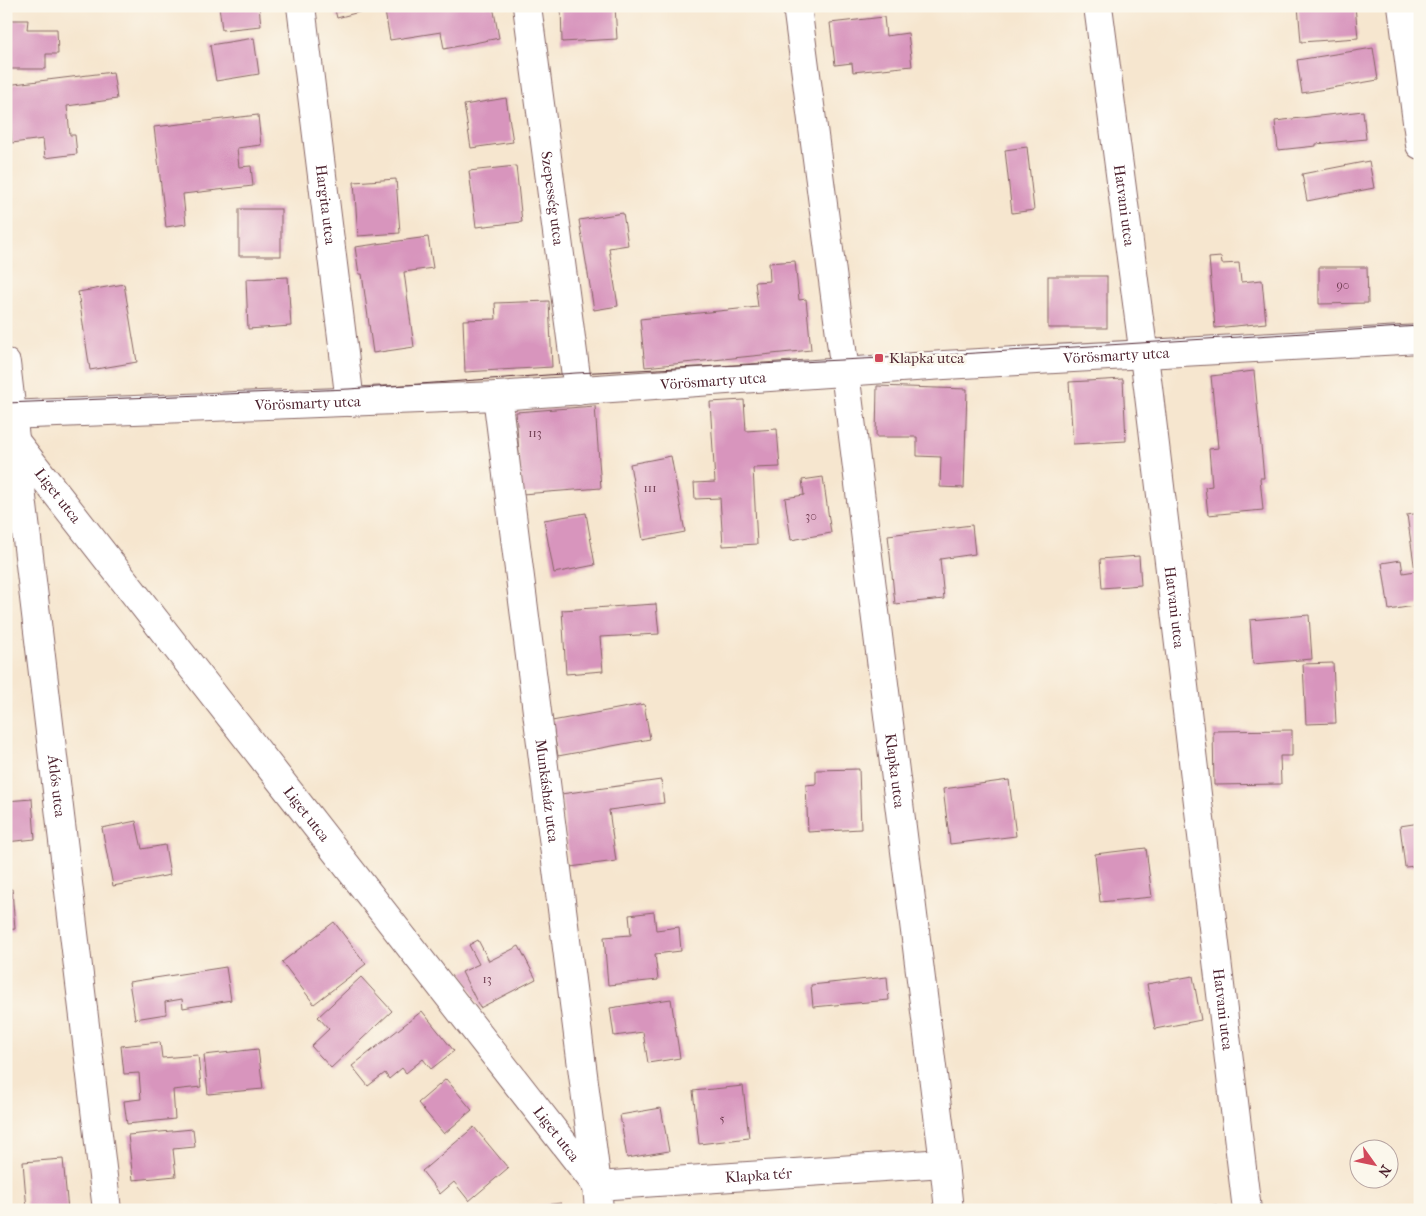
<svg xmlns="http://www.w3.org/2000/svg" width="1426" height="1216" viewBox="0 0 1426 1216" font-family="'IM FELL French Canon',serif">
  <style>
    .building { fill: #d895bd }
    .lines { fill: none; stroke-linecap: round; stroke-linejoin: round }
    .minor-casing { stroke: #866564; stroke-width: 30 }
    .minor { stroke: #fff; stroke-width: 28 }
    .tram { stroke: #4a1f2b; stroke-width: 1 }
    .poi-dot { fill: #d1495b; stroke: #fbf7ec; stroke-width: 2 }
    .labels { text-anchor: middle; stroke-width: 5; stroke-linejoin: round; paint-order: stroke }
    .number-label { font-size: 12px; fill: #6e3c50 }
    .street-label { font-size: 15px; fill: #4a1f2b; stroke: #fbf7ec }
    .poi-label { font-size: 15px; fill: #4a1f2b; stroke: #fbf7ec; text-anchor: start }
  </style>
  <rect width="100%" height="100%" fill="#fbf7ec"/>
  <filter id="ink" filterUnits="userSpaceOnUse"><feTurbulence type="fractalNoise" baseFrequency=".02" numOctaves="2"/><feDisplacementMap in="SourceGraphic" scale="10" xChannelSelector="R" yChannelSelector="G"/><feConvolveMatrix kernelMatrix="1 2 1 2 8 2 1 2 1" color-interpolation-filters="sRGB"/></filter>
  <filter id="wash" filterUnits="userSpaceOnUse"><feTurbulence type="fractalNoise" baseFrequency=".0096" numOctaves="4" result="noise"/><feDisplacementMap in="SourceGraphic" scale="20" xChannelSelector="R" yChannelSelector="G"/><feGaussianBlur stdDeviation="1.12" result="paint"/><feColorMatrix in="noise" values="0 0 0 0 0 0 0 0 0 0 0 0 0 0 0 0 0 1.4 0 .05"/><feComposite in="paint" operator="in"/></filter>
  <g filter="url(#wash)">
    <rect width="100%" height="100%" fill="#f6e6cf"/>
    <g id="blocks">
      <!-- building -->
      <g class="building">
        <path d="M219,6H259L261,26L222,30Z"/>
        <path d="M334,6H374V8L337,18Z"/>
        <path d="M384,6H493L499,38L444,49L441,32L390,40Z"/>
        <path d="M561,6H615L617,39L562,42Z"/>
        <path d="M1298,6H1355L1358,38L1301,42Z"/>
        <path d="M884,17L886,36L908,33L912,66L853,72L852,63L835,65L830,23Z"/>
        <path d="M6,20H28L27,29H57L58,54H46V69H6Z"/>
        <path d="M254,38L259,74L216,81L210,45Z"/>
        <path d="M1373,48L1378,80L1302,93L1297,60Z"/>
        <path d="M113,72L117,99L67,106L70,135H75L77,154L45,158L43,139L12,143L6,85Z"/>
        <path d="M506,98L513,142L471,148L464,105Z"/>
        <path d="M1363,111L1366,139L1316,144V146L1278,150L1275,121Z"/>
        <path d="M258,115L261,145L237,148L239,167L251,166L253,186L183,194L186,224L166,227L154,127Z"/>
        <path d="M1027,147L1034,210L1012,213L1005,150Z"/>
        <path d="M1369,161L1374,188L1307,201L1302,174Z"/>
        <path d="M516,166L522,222L476,227L469,171Z"/>
        <path d="M396,179L400,233L358,236L354,182Z"/>
        <rect x="239" y="209" width="42" height="47"/>
        <path d="M623,213L628,245L609,248L618,306L594,310L579,220Z"/>
        <path d="M428,237L433,268L404,272L414,347L373,353L362,274H359L355,247Z"/>
        <path d="M1221,257L1222,264L1239,263L1241,282L1262,280L1266,323L1215,328L1209,258Z"/>
        <path d="M795,261L799,300L806,299L811,350L645,367L640,319L758,307L755,282L770,281L769,263Z"/>
        <path d="M1319,267H1367L1368,303L1319,304Z"/>
        <rect x="1048" y="276" width="59" height="52"/>
        <path d="M288,277L291,326L248,329L246,279Z"/>
        <path d="M124,284L137,362L90,370L78,292Z"/>
        <path d="M549,301L552,367L465,372L463,320L496,319L495,303Z"/>
        <path d="M1254,371L1264,478H1260L1263,510L1208,515L1205,487L1212,486L1209,449L1218,448L1211,376Z"/>
        <path d="M1123,379L1126,441L1073,444L1069,382Z"/>
        <path d="M877,386L967,389L964,488L940,487L941,457L917,456V437H876Z"/>
        <path d="M744,400L746,431L777,429L780,467L753,468L757,544L723,546L720,498L695,499L694,483L715,482L710,402Z"/>
        <path d="M595,406L601,488L522,494L516,412Z"/>
        <path d="M671,456L685,532L643,540L630,464Z"/>
        <path d="M823,477L831,533L791,540L785,498L804,495L802,480Z"/>
        <path d="M586,513L595,565L554,573L544,520Z"/>
        <path d="M1420,513V605L1389,610L1382,563L1401,560L1403,573L1415,571L1407,515Z"/>
        <path d="M972,525L975,554L940,559L944,599L895,604L888,535Z"/>
        <path d="M1139,556L1141,585L1102,588L1100,559Z"/>
        <path d="M656,604L659,634L600,637L603,671L566,674L562,610Z"/>
        <path d="M1309,615L1312,659L1253,664L1250,620Z"/>
        <path d="M1333,663L1336,723L1306,724L1303,664Z"/>
        <path d="M644,704L650,739L558,756L552,721Z"/>
        <path d="M1292,730V756H1280L1281,784L1214,785L1213,731Z"/>
        <path d="M859,769L861,829L808,832L806,785L816,784V770Z"/>
        <path d="M661,780L664,803L609,810L616,861L570,867L561,794Z"/>
        <path d="M1009,780L1016,836L950,844L943,789Z"/>
        <path d="M32,799L35,839L6,842V801Z"/>
        <path d="M136,821L142,849L165,845L170,875L113,886L102,828Z"/>
        <path d="M1420,823V889H1418L1415,866L1405,867L1400,826Z"/>
        <path d="M1146,848L1152,897L1100,902L1095,854Z"/>
        <path d="M12,889L15,929L6,930V890Z"/>
        <path d="M654,912L656,930L679,927L681,951L655,954L658,980L608,985L604,937L631,935L629,915Z"/>
        <path d="M334,922L366,964L314,1004L282,962Z"/>
        <path d="M478,940L489,961L519,946L536,979L480,1008L462,972L479,964L469,945Z"/>
        <path d="M226,967L231,1000L183,1008L182,999L165,1002L166,1014L135,1019L129,982Z"/>
        <path d="M1193,976L1201,1020L1155,1029L1147,984Z"/>
        <path d="M361,977L392,1011L331,1068L311,1046L329,1029L318,1017Z"/>
        <path d="M887,977L889,1000L813,1007L811,985Z"/>
        <path d="M671,999L680,1058L648,1063L643,1032L614,1036L610,1008Z"/>
        <path d="M422,1011L454,1051L431,1069L423,1059L406,1073L402,1068L389,1079L385,1073L368,1086L352,1066Z"/>
        <path d="M160,1042L162,1058L198,1055L201,1087L173,1090L175,1119L127,1124L124,1101L141,1099L139,1073L124,1074L121,1046Z"/>
        <path d="M258,1049L263,1089L208,1094L204,1055Z"/>
        <path d="M446,1079L472,1110L444,1134L418,1103Z"/>
        <path d="M743,1086L749,1138L699,1144L693,1091Z"/>
        <path d="M661,1108L669,1151L627,1158L620,1115Z"/>
        <path d="M474,1127L508,1168L469,1201L454,1182L440,1194L422,1171Z"/>
        <path d="M193,1129L195,1147L173,1149L176,1176L133,1180L128,1135Z"/>
        <path d="M63,1159L68,1210H27L23,1162Z"/>
        <path d="M561,1203L562,1210H522L521,1208Z"/>
        <path d="M1216,1205V1210H1190V1208Z"/>
      </g>
    </g>
  </g>
  <g filter="url(#ink)">
    <use href="#blocks" fill-opacity="0" stroke="#866564" stroke-width="1"/>
    <g class="lines">
      <!-- minor casing -->
      <g class="minor-casing">
        <g id="minor">
          <path id="s1" d="M301,6L350,402"/>
          <path id="s2" d="M527,6L578,391"/>
          <path id="s3" d="M797,6L845,372L944,1163L949,1210"/>
          <path id="s4" d="M1098,6L1148,387L1247,1210"/>
          <path d="M1402,6L1420,145"/>
          <path id="s5" d="M6,363L107,1210"/>
          <path id="s6" d="M497,396L597,1185"/>
          <path id="s7" d="M6,415L497,396L944,365L1420,339"/>
          <path id="s8" d="M16,442L597,1186"/>
          <path id="s9" d="M599,1210L597,1186L944,1163"/>
        </g>
      </g>
      <!-- minor -->
      <use href="#minor" class="minor"/>
      <!-- tram -->
      <path class="tram" d="M6,403L349,389L576,373L943,355L1420,326"/>
    </g>
  </g>
  <!-- markers -->
  <rect class="poi-dot" x="874" y="353" width="10" height="10" rx="2.5"/>
  <g class="labels">
    <!-- number labels -->
    <g class="number-label">
      <text x="1343" y="289">90</text>
      <text x="535" y="437">113</text>
      <text x="650" y="492">111</text>
      <text x="811" y="520">30</text>
      <text x="487" y="983">13</text>
      <text x="722" y="1123">5</text>
    </g>
    <!-- street labels -->
    <g class="street-label">
      <text dy="5" stroke="none"><textPath href="#s2" startOffset="194">Szepesség utca</textPath></text>
      <text dy="5" stroke="none"><textPath href="#s1" startOffset="200">Hargita utca</textPath></text>
      <text dy="5" stroke="none"><textPath href="#s4" startOffset="201">Hatvani utca</textPath></text>
      <text dy="5" stroke="none"><textPath href="#s7" startOffset="1112">Vörösmarty utca</textPath></text>
      <text dy="5" stroke="none"><textPath href="#s7" startOffset="708">Vörösmarty utca</textPath></text>
      <text dy="5" stroke="none"><textPath href="#s7" startOffset="302">Vörösmarty utca</textPath></text>
      <text dy="5" stroke="none"><textPath href="#s8" startOffset="68">Liget utca</textPath></text>
      <text dy="5" stroke="none"><textPath href="#s4" startOffset="606">Hatvani utca</textPath></text>
      <text dy="5" stroke="none"><textPath href="#s3" startOffset="771">Klapka utca</textPath></text>
      <text dy="5" stroke="none"><textPath href="#s5" startOffset="426">Átlós utca</textPath></text>
      <text dy="5" stroke="none"><textPath href="#s6" startOffset="398">Munkásház utca</textPath></text>
      <text dy="5" stroke="none"><textPath href="#s8" startOffset="472">Liget utca</textPath></text>
      <text dy="5" stroke="none"><textPath href="#s4" startOffset="1011">Hatvani utca</textPath></text>
      <text dy="5" stroke="none"><textPath href="#s8" startOffset="878">Liget utca</textPath></text>
      <text dy="5" stroke="none"><textPath href="#s9" startOffset="186">Klapka tér</textPath></text>
    </g>
    <!-- poi labels -->
    <g class="poi-label">
      <text x="889" y="363">Klapka utca</text>
    </g>
  </g>
  <!-- margin -->
  <rect width="1426" height="1216" fill="none" stroke="#fbf7ec" stroke-width="25"/>
  <!-- north arrow -->
  <g transform="translate(1374 1164) rotate(123)"><circle r="24" fill="#fbf7ec" stroke="#b4a19f"/>
  <path d="M0-4L9 19L0 12L-9 19Z" fill="#d1495b"/>
  <text y="-8" font-size="14" font-weight="bold" text-anchor="middle" fill="#4a1f2b">N</text>
  </g>
</svg>
